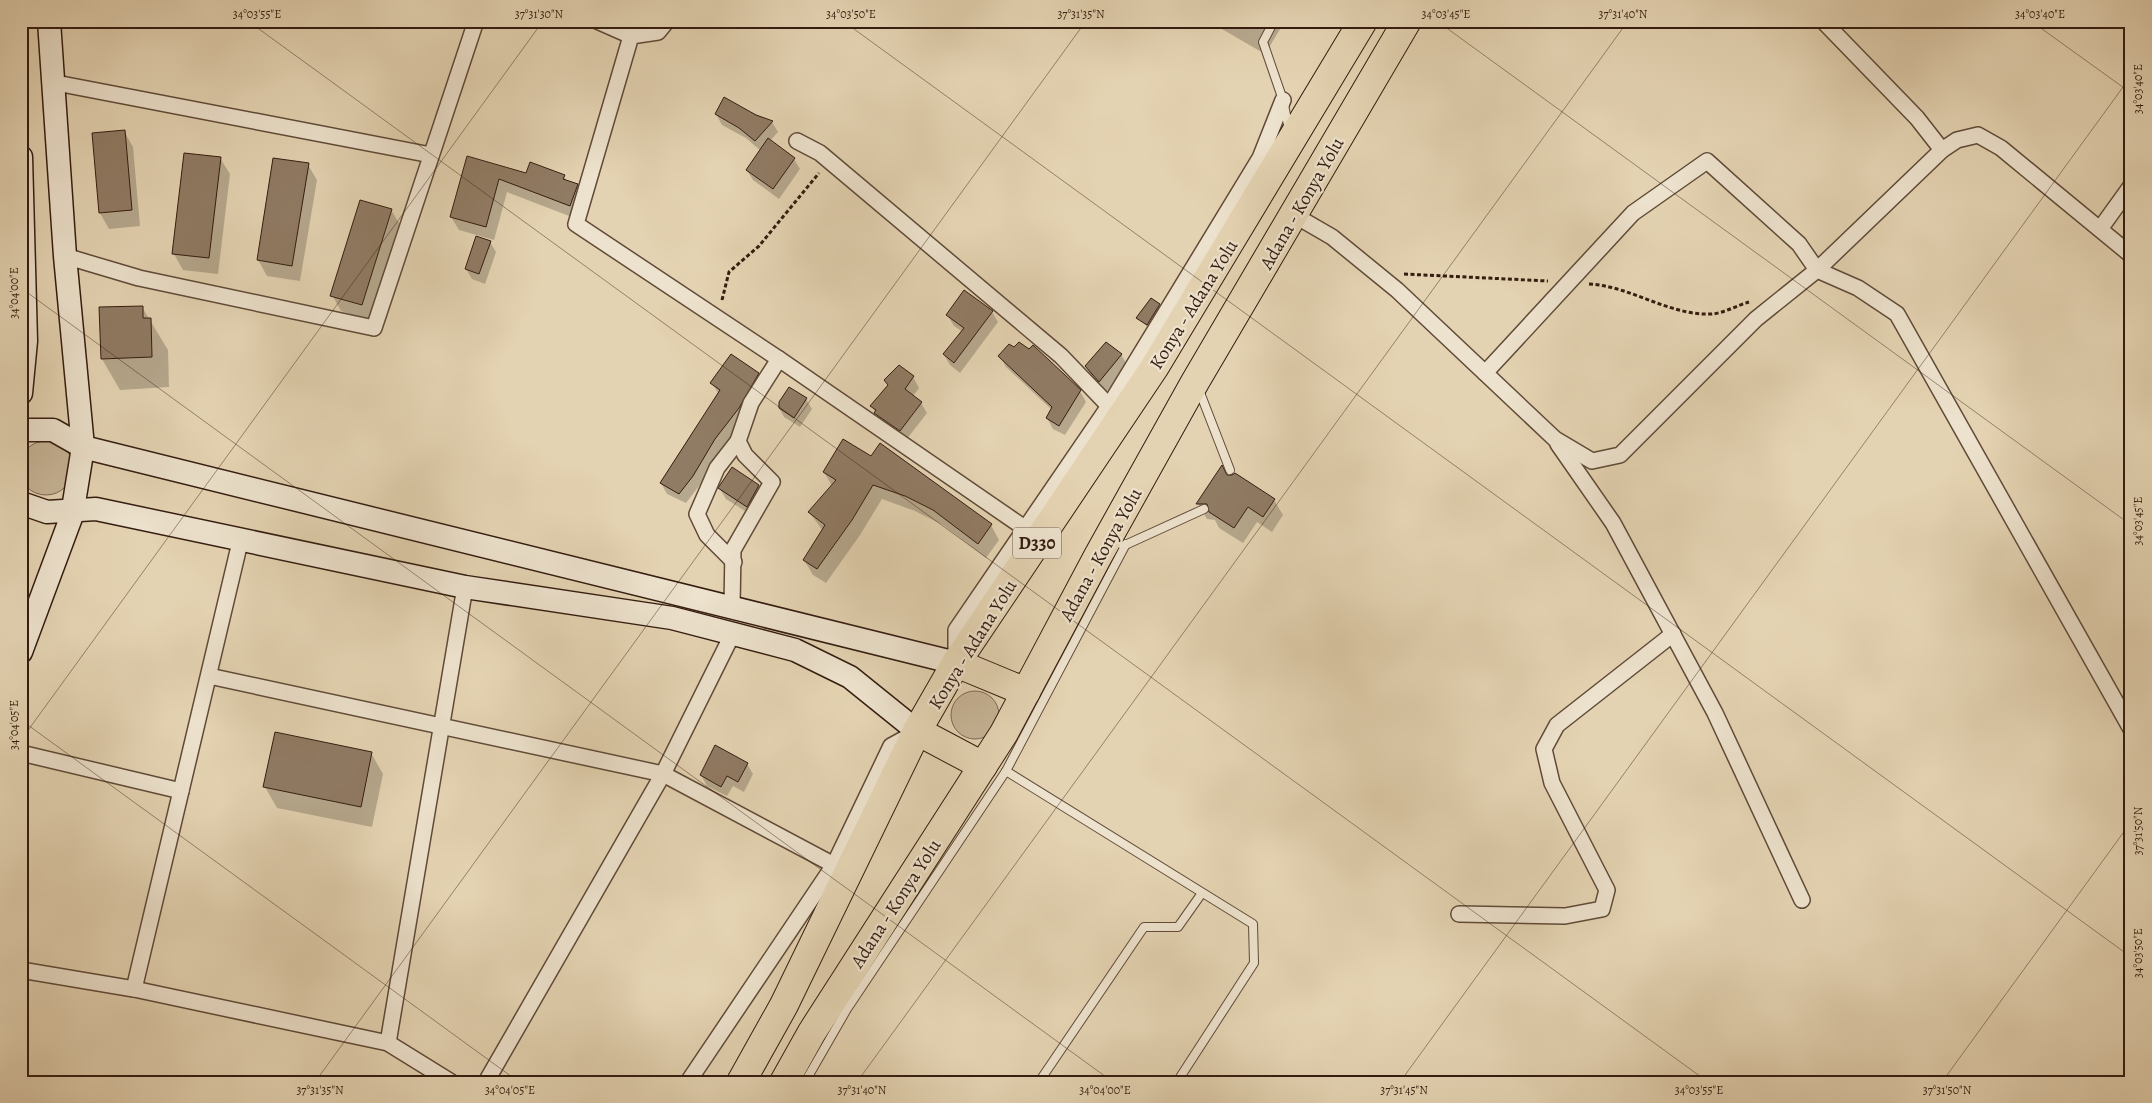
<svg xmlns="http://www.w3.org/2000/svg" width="2152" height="1103" viewBox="0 0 2152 1103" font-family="Alegreya,serif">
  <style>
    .green { fill: #c6b496; stroke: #7d6853 }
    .shadow { fill: #0003 }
    .building { fill: #907b64; stroke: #341c10 }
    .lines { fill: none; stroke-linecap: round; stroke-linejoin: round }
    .lane-casing { stroke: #604a38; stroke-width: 10 }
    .street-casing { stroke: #604a38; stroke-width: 18 }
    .secondary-casing { stroke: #341c10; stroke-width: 25 }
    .highway-casing { stroke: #341c10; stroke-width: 30 }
    .path { stroke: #341c10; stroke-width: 3; stroke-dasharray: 4 2.5; stroke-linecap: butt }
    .lane { stroke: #ede2cd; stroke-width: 8 }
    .street { stroke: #ede2cd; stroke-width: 15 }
    .secondary { stroke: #ede2cd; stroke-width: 22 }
    .highway { stroke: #e4d3b2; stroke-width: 28 }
    .ticks { fill: none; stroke: #341c10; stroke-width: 1; stroke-opacity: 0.45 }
    .labels { text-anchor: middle; stroke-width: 4.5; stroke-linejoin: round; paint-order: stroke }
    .shield { fill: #ede2cd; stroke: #6c5749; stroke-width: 1 }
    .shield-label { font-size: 18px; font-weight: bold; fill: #341c10 }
    .street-label { font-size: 19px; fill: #341c10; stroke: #ede2cd }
    .neatline { fill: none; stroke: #341c10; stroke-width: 2 }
    .ticks-label { font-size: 12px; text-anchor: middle; fill: #341c10 }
  </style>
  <rect width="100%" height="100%" fill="#e4d3b2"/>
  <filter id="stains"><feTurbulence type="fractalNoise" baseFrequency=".004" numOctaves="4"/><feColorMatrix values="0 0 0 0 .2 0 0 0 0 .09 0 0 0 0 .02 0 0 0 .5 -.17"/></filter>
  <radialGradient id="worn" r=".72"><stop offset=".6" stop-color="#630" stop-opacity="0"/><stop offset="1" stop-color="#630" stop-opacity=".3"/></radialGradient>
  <!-- green -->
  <g class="green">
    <circle cx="46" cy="468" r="27"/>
    <circle cx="975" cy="715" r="24"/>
  </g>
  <!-- shadow -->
  <g class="shadow">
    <path d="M1208,21H1285L1265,54Z"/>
    <path d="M725,99L772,122L778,132L770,141L794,159L800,169L779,199L753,180L747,170L761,151L746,138L722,125L716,114Z"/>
    <path d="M124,131L133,147L140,226L109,229L100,213Z"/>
    <path d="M220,158L230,174L218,274L183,270L174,254Z"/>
    <path d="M468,158L527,174L564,176L567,182L577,185L585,199L577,219L507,192L494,240L459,230L451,217Z"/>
    <path d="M274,159L308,165L317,180L300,281L267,276L258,260Z"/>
    <path d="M391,210L401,226L371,321L341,311L332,295Z"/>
    <path d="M490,242L496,252L485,284L472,279L466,269Z"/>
    <path d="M965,292L992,312L998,322L960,373L950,365L944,355L963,332L954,326L948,316Z"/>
    <path d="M1159,305L1162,310L1150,329L1138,318Z"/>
    <path d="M142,307L168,350L169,387L120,390L102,359Z"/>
    <path d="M1014,349L1080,391L1086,402L1065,435L1053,429L1047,418L1052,410L1006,367L1000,356Z"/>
    <path d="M1121,354L1127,365L1106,392L1092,378L1086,367Z"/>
    <path d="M758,374L764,384L745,419L721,449L699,486L686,503L667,494L661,483L718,393L712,383Z"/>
    <path d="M913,377L919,388L913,396L921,403L927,413L906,440L881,423L872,406Z"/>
    <path d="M790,388L806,399L812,409L800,427L784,417L778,406Z"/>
    <path d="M844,440L991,525L999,540L986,558L943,525L915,511L882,499L860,535L826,583L813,575L804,560L823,531L810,513L832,486L824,472Z"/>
    <path d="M732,469L759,486L765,496L753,516L726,499L720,489Z"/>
    <path d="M1274,500L1283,515L1272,532L1257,522L1243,543L1219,528L1215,520L1207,519L1198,504Z"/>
    <path d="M371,753L383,774L372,827L277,808L265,787Z"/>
    <path d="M747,764L753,774L744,792L733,786L727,796L707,786L701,775Z"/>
  </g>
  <!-- building -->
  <g class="building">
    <path d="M724,97L756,115L773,121L755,141L739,128L715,114Z"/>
    <path d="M125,130L132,210L99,213L92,133Z"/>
    <path d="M768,138L795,158L773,189L746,170Z"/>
    <path d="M184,153L221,157L209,258L172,254Z"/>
    <path d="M467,156L526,173L530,162L565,175L563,179L578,184L570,206L499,179L486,227L450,217Z"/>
    <path d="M273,158L309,163L292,266L257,260Z"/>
    <path d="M360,200L392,209L362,305L330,296Z"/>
    <path d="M476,236L491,241L479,274L465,269Z"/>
    <path d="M964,290L993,311L954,363L943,354L964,328L946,315Z"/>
    <path d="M1151,298L1160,304L1147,325L1136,318Z"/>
    <path d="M143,306V318H151L152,357L101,359L99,307Z"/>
    <path d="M1019,342L1029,349L1033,345L1081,390L1059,426L1046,418L1052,407L998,356L1009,344L1014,347Z"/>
    <path d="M1106,342L1122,354L1099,382L1085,366Z"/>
    <path d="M731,354L759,373L739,408L715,439L693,476L679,494L660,483L720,390L710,383Z"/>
    <path d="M899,365L914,376L905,389L922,402L900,431L874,413L876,410L870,406L888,385L884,380Z"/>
    <path d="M789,387L807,398L794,418L779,408V402Z"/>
    <path d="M843,439L871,456L880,443L992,524L978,544L933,510L905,496L873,485L852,520L817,569L803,560L825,525L808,512L836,480L823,472Z"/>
    <path d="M1222,465L1227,475H1232L1235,473L1275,499L1263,517L1248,507L1234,528L1209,512L1207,504H1196Z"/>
    <path d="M732,467L759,485L747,507L718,488Z"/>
    <path d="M275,732L372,752L361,807L263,787Z"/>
    <path d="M715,745L748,763L738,782L727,776L721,787L700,775Z"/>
  </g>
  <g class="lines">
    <!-- lane casing -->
    <g class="lane-casing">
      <g id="lane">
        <path d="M1274,21L1263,42L1283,100L1289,130"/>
        <path d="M1199,390L1230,470"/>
        <path d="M1123,546L1204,509"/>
        <path d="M1006,771L1253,924L1254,963L1177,1082"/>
        <path d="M805,1082L847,1009L1006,771L1126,544"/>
        <path d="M1039,1082L1144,927H1178L1202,893"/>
      </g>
    </g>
    <!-- street casing -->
    <g class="street-casing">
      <g id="street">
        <path d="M597,21L631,36"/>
        <path d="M667,21L658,32L631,36L576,224L779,359L1026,529"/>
        <path d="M1823,21L1917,118L1942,150"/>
        <path d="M51,82L431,155"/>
        <path d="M797,141L820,153L1061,356L1109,406"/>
        <path d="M1294,215L1332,237L1397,290L1555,439L1592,461L1620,455L1756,319L1817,270L1942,150L1957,140L1978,135L2001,148L2131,255"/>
        <path d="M2100,229L2131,186"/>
        <path d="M65,256L139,278L374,328L476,21"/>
        <path d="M1485,373L1633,213L1707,161L1799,244L1817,270L1858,288L1897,314L2131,729"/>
        <path d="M1558,444L1613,523L1715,713L1802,900"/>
        <path d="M734,562L707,535L697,514L717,468L738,441"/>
        <path d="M732,606L733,550L772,482L745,455L738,441L751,403L779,359"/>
        <path d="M956,659V630L1109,406L1260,158L1283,100"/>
        <path d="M209,676L663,774L834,865"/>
        <path d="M21,753L181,791"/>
        <path d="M1459,914L1565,916L1602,909L1607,890L1552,783L1544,749L1557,725L1673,634"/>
        <path d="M21,970L134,989L388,1043L451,1082"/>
        <path d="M134,989L241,538"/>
        <path d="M388,1043L465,587"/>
        <path d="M486,1082L663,774L733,633"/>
        <path d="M688,1082L834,865L891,746L913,734"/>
      </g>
    </g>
    <!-- secondary casing -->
    <g class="secondary-casing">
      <g id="secondary">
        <path d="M21,157L26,341L21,393"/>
        <path d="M21,430H53L83,447L956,663"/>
        <path d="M21,503L47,512L96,509L465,587L672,618L795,650L850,677L917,731"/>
        <path d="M21,652L72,515L83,447L65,256L49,21"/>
      </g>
    </g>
    <!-- highway casing -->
    <g class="highway-casing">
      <g id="highway">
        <path d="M956,663L1026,692"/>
        <path d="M917,731L983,766"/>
        <path d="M741,1082L784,1005L917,731L956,663L1154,368L1363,21"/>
        <path d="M784,1082L812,1032L1004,733L1098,556L1195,382L1407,21"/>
      </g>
    </g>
    <!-- path -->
    <g class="path">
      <path d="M1404,274L1548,281"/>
      <path d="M1589,284C1631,286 1669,316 1712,314C1724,313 1738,305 1749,302"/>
      <path d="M722,300L729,272L759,246L819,173"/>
    </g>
    <!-- lane -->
    <use href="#lane" class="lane"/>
    <!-- street -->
    <use href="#street" class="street"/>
    <!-- secondary -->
    <use href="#secondary" class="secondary"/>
    <!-- highway -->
    <use href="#highway" class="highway"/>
  </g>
  <!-- ticks -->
  <path class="ticks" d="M248,21L1708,1082M843,21L2131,957M1437,21L2131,525M2031,21L2131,93M21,288L1113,1082M21,720L519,1082M21,740L543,21M315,1082L1086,21M857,1082L1628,21M1400,1082L2131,76M1942,1082L2131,822"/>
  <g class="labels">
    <!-- shield labels -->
    <rect class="shield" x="1013" y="527.5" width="48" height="31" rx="4"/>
    <g class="shield-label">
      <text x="1037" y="549">D330</text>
    </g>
    <!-- street labels -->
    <g class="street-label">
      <text transform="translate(1301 203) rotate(-60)" y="7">Adana - Konya Yolu</text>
      <text transform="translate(1193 304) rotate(-58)" y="7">Konya - Adana Yolu</text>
      <text transform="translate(1100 554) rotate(-61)" y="7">Adana - Konya Yolu</text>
      <text transform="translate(972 644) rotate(-58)" y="7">Konya - Adana Yolu</text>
      <text transform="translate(895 903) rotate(-57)" y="7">Adana - Konya Yolu</text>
    </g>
  </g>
  <!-- margin -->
  <rect width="2152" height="1103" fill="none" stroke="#e4d3b2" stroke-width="55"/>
  <rect x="28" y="28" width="2096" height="1048" class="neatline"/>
  <g class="ticks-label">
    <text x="257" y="18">34°03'55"E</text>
    <text x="539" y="18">37°31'30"N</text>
    <text x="851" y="18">34°03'50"E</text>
    <text x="1081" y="18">37°31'35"N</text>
    <text x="1446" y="18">34°03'45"E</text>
    <text x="1623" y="18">37°31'40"N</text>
    <text x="2040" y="18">34°03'40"E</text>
    <text transform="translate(2138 89) rotate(-90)" y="4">34°03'40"E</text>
    <text transform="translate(14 293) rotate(-90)" y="4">34°04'00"E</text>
    <text transform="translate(2138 521) rotate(-90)" y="4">34°03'45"E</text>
    <text transform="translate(14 725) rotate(-90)" y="4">34°04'05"E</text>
    <text transform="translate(2138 831) rotate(-90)" y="4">37°31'50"N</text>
    <text transform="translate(2138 953) rotate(-90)" y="4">34°03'50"E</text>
    <text x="320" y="1094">37°31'35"N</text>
    <text x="510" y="1094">34°04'05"E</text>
    <text x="862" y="1094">37°31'40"N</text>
    <text x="1105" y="1094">34°04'00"E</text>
    <text x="1404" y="1094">37°31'45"N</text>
    <text x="1699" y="1094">34°03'55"E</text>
    <text x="1947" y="1094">37°31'50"N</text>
  </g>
  <rect width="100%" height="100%" filter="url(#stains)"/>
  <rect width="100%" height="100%" fill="url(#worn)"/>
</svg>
